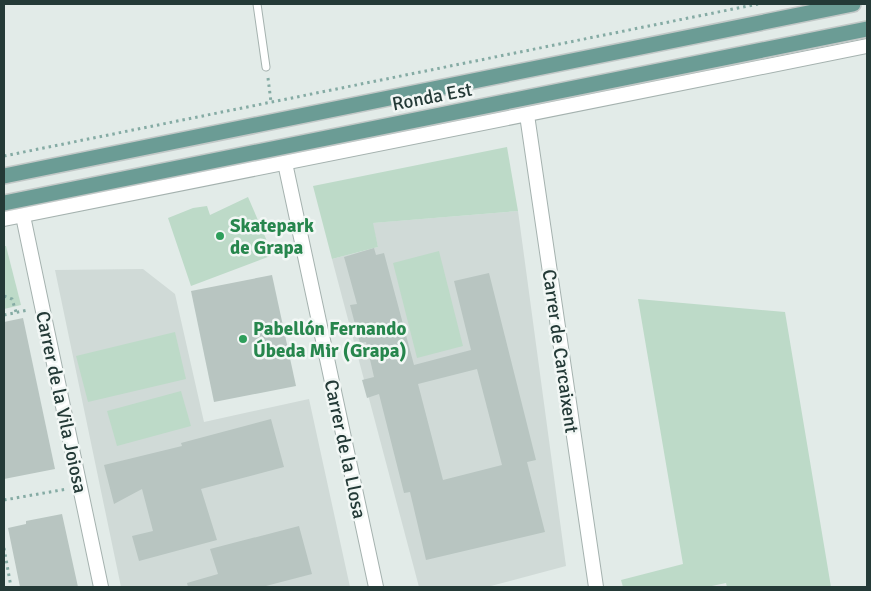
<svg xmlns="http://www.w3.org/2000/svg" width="871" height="591" viewBox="0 0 871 591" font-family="Signika,sans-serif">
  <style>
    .built { fill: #d0dad7 }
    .green { fill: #bddac8 }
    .building { fill: #b8c5c1; fill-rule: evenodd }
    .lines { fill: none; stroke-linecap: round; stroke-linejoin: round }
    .service-casing { stroke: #a5b2af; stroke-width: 9 }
    .minor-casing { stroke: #a5b2af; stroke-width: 16 }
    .primary-casing { stroke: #c2c8c7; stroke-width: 18 }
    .path { stroke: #85aba4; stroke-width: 3; stroke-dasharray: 2.5 4; stroke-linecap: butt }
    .service { stroke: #fff; stroke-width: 7 }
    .minor { stroke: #fff; stroke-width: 14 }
    .primary { stroke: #6b9c95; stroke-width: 15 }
    .leisure-dot { fill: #2e9e5b; stroke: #f2f7f5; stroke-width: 2 }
    .labels { text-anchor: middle; stroke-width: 5; stroke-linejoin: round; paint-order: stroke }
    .street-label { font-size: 19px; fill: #243a37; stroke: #f2f7f5 }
    .leisure-label { font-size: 19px; font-weight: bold; fill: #27864d; stroke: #f2f7f5; text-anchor: start }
  </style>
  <rect width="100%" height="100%" fill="#e2ebe8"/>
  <!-- built -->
  <g class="built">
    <path d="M518,211L566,566L487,587H419L332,259L378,247L372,223Z"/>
    <path d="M143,269L175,294L204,422L309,399L350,587H121L55,270Z"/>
  </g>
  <!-- green -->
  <g class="green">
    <path d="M507,147L518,211L373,223L378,247L332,259L313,186Z"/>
    <path d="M248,197L273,255L191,286L168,218L193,208L207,206L210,215Z"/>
    <path d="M4,246H6L21,305L4,309Z"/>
    <path d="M439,251L463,346L417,358L393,263Z"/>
    <path d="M638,299L785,312L831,587H727L726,583L707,587H623L621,580L683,564Z"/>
    <path d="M175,332L186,379L88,402L76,356Z"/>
    <path d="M181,391L191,426L117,446L107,411Z"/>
  </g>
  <!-- building -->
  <g class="building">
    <path d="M374,248L376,255L384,253L414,365L471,350L454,281L489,273L536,460L527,462L545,532L426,560L410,492L404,493L379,394L367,398L362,380L374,377L366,342L360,343L350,305L357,304L344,257ZM477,369L502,465L443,480L418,384Z"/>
    <path d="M272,275L296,386L214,402L191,291Z"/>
    <path d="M23,318L55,469L4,479V322Z"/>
    <path d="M271,419L284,467L201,489L217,540L139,561L132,536L153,531L142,489L114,504L104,465L182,446L181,443Z"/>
    <path d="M62,514L78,587H20L8,528L26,524V521Z"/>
    <path d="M299,526L312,574L262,587H188L187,583L218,574L210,549Z"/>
  </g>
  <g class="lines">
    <!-- service casing -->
    <g class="service-casing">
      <path id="service" d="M257,4L266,67"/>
    </g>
    <!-- minor casing -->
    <g class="minor-casing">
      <g id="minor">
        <path d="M527,115L596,587"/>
        <path d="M285,163L376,587"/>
        <path d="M23,216L101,587"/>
        <path d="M4,219L867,46"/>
      </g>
    </g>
    <!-- primary casing -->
    <g class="primary-casing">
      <g id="primary">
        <path d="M4,176L853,4"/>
        <path d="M4,203L867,29"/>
      </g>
    </g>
    <!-- path -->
    <g class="path">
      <path d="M268,78L271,102"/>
      <path d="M4,156L758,4"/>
      <path d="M4,296L12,299L16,312"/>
      <path d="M4,315L28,310"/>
      <path d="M4,500L67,489"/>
      <path d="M4,548L11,587"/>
    </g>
    <!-- service -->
    <use href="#service" class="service"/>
    <!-- minor -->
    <use href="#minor" class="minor"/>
    <!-- primary -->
    <use href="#primary" class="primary"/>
  </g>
  <!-- markers -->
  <g class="leisure-dot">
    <circle cx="220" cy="236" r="5"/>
    <circle cx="243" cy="339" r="5"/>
  </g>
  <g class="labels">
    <!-- street labels -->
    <g class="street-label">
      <text transform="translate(432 96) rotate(-11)" y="7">Ronda Est</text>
      <text transform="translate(561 351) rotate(82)" y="7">Carrer de Carcaixent</text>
      <text transform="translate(62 402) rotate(78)" y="7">Carrer de la Vila Joiosa</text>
      <text transform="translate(346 449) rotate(78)" y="7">Carrer de la Llosa</text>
    </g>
    <!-- leisure labels -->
    <g class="leisure-label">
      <text x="230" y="232">Skatepark<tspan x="230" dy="22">de Grapa</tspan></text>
      <text x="253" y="335">Pabellón Fernando<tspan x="253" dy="22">Úbeda Mir (Grapa)</tspan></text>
    </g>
  </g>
  <!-- border -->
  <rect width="871" height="591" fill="none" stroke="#243a37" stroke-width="10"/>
</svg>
